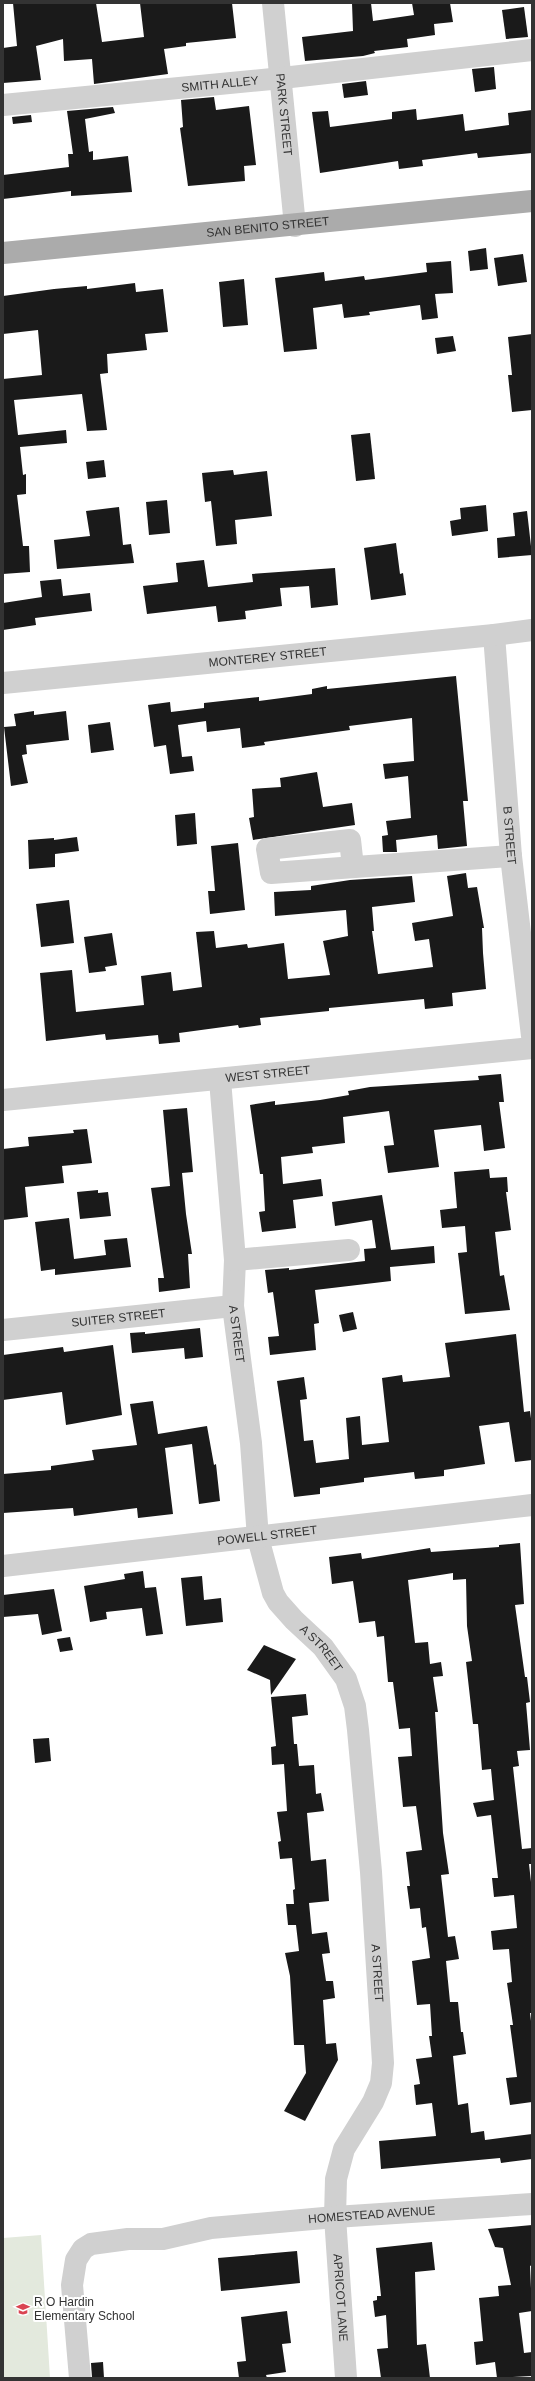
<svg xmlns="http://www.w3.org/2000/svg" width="535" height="2381" viewBox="0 0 535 2381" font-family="Helvetica,sans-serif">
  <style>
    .green { fill: #e3e9dd }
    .building { fill: #1a1a1a }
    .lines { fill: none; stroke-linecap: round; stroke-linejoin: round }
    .minor { stroke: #d0d0d0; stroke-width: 22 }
    .major { stroke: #ababab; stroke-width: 22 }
    .labels { text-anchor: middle; stroke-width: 4; stroke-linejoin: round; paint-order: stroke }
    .street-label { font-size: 12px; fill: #333; stroke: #fff }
    .poi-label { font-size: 12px; fill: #333; stroke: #fff; text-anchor: start }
  </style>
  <rect width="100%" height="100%" fill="#fff"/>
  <!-- green -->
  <path class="green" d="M41,2235L50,2378H3V2238Z"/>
  <!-- building -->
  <g class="building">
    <path d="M13,3H96L102,42L144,37L140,3H232L236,38L186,43V46L164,49L168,74L94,84L92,59L64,61L63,39L36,46L41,80L3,83V48L17,46Z"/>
    <path d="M352,3H371L373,21L414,15L412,3H450L453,22L434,24L435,35L407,39L408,47L374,51L375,53L363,56L305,61L302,37L353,31Z"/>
    <path d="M524,7L528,37L506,39L502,10Z"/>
    <path d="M494,67L496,89L475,92L472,69Z"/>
    <path d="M366,81L368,95L344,98L342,84Z"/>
    <path d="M214,97L216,110L249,106L256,165L244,166L245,181L188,186L180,128L183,127L181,100Z"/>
    <path d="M113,107L115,113L85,119L89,152L93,151V160L128,156L132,192L71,196V191L3,199V175L69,167L68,154H73L67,111Z"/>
    <path d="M416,109L417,120L463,114L465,131L509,125L508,113L532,110V153L478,158L477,153L422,160L423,166L399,169L398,161L320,173L312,112L328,111L330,127L392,119V112Z"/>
    <path d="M31,115L32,122L13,124L12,117Z"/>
    <path d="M486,248L488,269L470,271L468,251Z"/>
    <path d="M523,254L527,282L498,286L494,258Z"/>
    <path d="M451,261L453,293L435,294L438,318L422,320L420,305L369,312L370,315L344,318L342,304L313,308L317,349L284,352L275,278L324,272L325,281L364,276L365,280L427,272L426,263Z"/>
    <path d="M244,279L248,325L223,327L219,282Z"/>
    <path d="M135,283L136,292L163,289L168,332L145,334L147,350L107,354L108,373L100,374L107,430L87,431L82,394L14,400L18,435L66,430L67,443L20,447L23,475L26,474V494L17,495L23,546H29L30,572L3,574V379L42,375L38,330L3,334V296L54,289L87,286V289Z"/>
    <path d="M532,334V410L512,412L508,375H512L508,337Z"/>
    <path d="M453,336L456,351L437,354L435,338Z"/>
    <path d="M370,433L375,479L356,481L351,435Z"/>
    <path d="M104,460L106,477L88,479L86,462Z"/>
    <path d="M233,470L234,475L267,471L272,516L235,520L237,544L216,546L211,501L205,502L202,473Z"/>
    <path d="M167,500L170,533L149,535L146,502Z"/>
    <path d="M486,505L488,531L452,536L450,521L461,519L460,508Z"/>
    <path d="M119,507L123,545L131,544L134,563L57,569L54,540L90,536L86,511Z"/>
    <path d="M527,511L532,555L498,558L497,538L515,536L513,513Z"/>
    <path d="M396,543L400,574L403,573L406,595L371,600L364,548Z"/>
    <path d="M204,560L208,587L253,582L252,574L335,568L338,605L311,608L309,586L280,588L282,606L245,611L246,619L218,622L216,606L147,614L143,586L178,582L176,563Z"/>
    <path d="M61,579L63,596L90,593L92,611L35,618L36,625L3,630V603L42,597L40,581Z"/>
    <path d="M456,676L468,801H463L467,846L438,849L437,835L396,840L397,852H383L382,836L388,835L386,821L411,818L408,776L385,779L383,764L414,761L412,718L349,726L350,730L264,742L265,745L242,748L240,728L207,732L206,721L178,725L182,757L192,756L194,771L170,774L166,745L154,747L148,705L170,702L171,712L204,708V703L259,697V701L312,694V689L327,686V689Z"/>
    <path d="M34,711V715L66,711L69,740L26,745L27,754L22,755L28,783L11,786L4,727L16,726L14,714Z"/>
    <path d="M110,722L114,750L91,753L88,725Z"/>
    <path d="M317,772L323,807L352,803L355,825L253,840L249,818L254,817L252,789L281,787L280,778Z"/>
    <path d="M195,813L197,844L177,846L175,815Z"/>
    <path d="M77,837L79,851L55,854V867L29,869L28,840L54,838V840Z"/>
    <path d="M238,843L245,910L210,914L208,891H215L211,846Z"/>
    <path d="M466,873L468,888L477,887L484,928H482L483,953L486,989L452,993L453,1006L425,1009L424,999L329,1008V1011L260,1018L261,1025L239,1028L238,1025L179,1033L180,1042L159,1044L158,1035L106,1040L105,1034L46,1041L40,973L72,970L76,1012L144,1005L141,976L171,972L173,991L202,987L196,932L214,931L216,948L247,944L248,948L284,943L288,979L330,975L323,941L348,936L346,910L275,916L274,892L311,890V886L350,880L412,876L415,902L372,907L374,931H372L378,974L433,967L429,939L415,941L412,923L453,916L447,876Z"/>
    <path d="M69,900L74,943L41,947L36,904Z"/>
    <path d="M112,933L117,965L105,967L106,971L89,973L84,937Z"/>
    <path d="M501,1074L504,1102H499L505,1148L484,1151L481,1125L434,1130L439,1167L388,1173L384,1146L394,1145L389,1111L343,1117L345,1143L312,1147L313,1153L281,1157L283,1184L321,1179L323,1196L293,1200L296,1228L262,1232L259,1212L265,1211L263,1174H260L250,1105L275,1101V1105L320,1100L349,1095L348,1091L370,1087L479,1080L478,1076Z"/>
    <path d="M187,1108L193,1172L182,1173L186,1214L192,1254H188L190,1288L159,1292L158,1278H164L151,1188L170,1186L163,1110Z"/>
    <path d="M87,1129L92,1163L62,1166L64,1183L25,1187L28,1217L3,1220V1149L29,1146L28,1137L74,1133L73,1130Z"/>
    <path d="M489,1169L490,1178L507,1177L508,1192H506L511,1230L495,1232L500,1276L504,1275L510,1310L465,1314L458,1253L467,1252L465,1226L442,1228L440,1210L457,1208L454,1172Z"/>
    <path d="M98,1190V1193L108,1192L111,1216L80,1219L77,1192Z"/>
    <path d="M382,1195L391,1250L434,1246L435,1263L390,1267L391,1281L315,1290L319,1323L314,1324L316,1350L270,1355L268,1337L279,1336L273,1292L268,1293L265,1270L289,1268V1270L365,1261L364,1249L376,1248L372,1220L335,1226L332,1202Z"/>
    <path d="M69,1218L74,1259L106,1255L104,1240L127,1238L131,1267L55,1275V1269L41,1271L35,1222Z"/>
    <path d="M353,1312L357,1329L343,1332L339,1315Z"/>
    <path d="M200,1328L203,1357L185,1359L184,1348L132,1353L130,1333L145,1332V1334Z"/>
    <path d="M516,1334L524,1412L530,1411L532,1426V1460L515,1462L509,1422L479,1426L485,1464L444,1470V1476L415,1479L414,1472L364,1478V1482L320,1488V1494L294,1497L277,1381L304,1377L307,1399L300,1400L304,1441L313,1440L316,1463L349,1459L346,1418L360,1416L362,1445L389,1442L382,1378L402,1375L403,1382L450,1377L445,1343Z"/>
    <path d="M113,1345L122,1415L66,1425L62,1392L3,1400V1355L63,1347L64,1352Z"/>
    <path d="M153,1401L158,1434L207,1426L214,1465L216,1464L220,1501L199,1504L192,1444L165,1448L173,1514L138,1518L137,1508L74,1516L73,1508L3,1513V1474L51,1470V1466L94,1460L92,1450L137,1445L130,1404Z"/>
    <path d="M520,1543L524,1604L515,1605L525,1677H527L530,1702L526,1703L530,1750L517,1751L519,1766L513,1767L522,1849L532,1848V1864H529L532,1891V2013H530L532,2029V2102L510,2105L506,2078L517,2077L510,2025H513L507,1983L512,1982L509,1949L493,1950L491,1931L517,1928L514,1895L494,1897L492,1878H498L491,1815L477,1817L473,1803L494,1800L491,1769L482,1770L478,1724H473L466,1662L472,1661L467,1626L466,1579L453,1580V1573L408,1580L415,1643L428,1642L430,1664L441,1662L443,1676L433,1677L438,1712H435L443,1833L449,1874L441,1875L448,1937L455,1936L459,1959L446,1961L450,2002H458L461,2032H463L466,2054L453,2056L458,2105L468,2103L471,2133L484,2131L485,2140L532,2134V2159L501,2163L500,2158L381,2169L379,2141L436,2136L432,2103L416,2105L414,2085L420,2084L416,2059L432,2057L429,2036H432L430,2004L417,2005L412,1961L430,1958L426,1927L422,1928L420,1908L410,1909L407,1886H410L406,1852L422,1850L416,1806L403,1807L398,1757L412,1756L410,1728L399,1729L393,1682H388L384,1636L377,1637L375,1621L359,1623L353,1581L332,1584L329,1557L361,1553L362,1559L430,1548L431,1552L499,1547V1545Z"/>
    <path d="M143,1571L145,1588L156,1587L163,1634L146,1636L142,1608L106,1612L107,1619L90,1622L84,1586L125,1579L124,1574Z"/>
    <path d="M202,1576L204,1600L221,1598L223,1622L186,1626L181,1578Z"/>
    <path d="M54,1589L62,1631L42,1635L38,1614L3,1617V1595Z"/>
    <path d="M70,1637L73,1650L60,1652L57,1639Z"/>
    <path d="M264,1645L296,1659L271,1695L270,1680L247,1670Z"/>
    <path d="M306,1694L308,1715L292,1717L294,1744H297L299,1766L314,1765L316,1794L321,1793L324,1811L307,1813L311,1861L326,1859L329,1901L309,1903L312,1934L327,1932L330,1953L322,1954L326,1981H333L335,1998L323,2000L326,2044L336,2043L338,2060L305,2121L284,2111L306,2073L304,2045H294L290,1976L285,1953L299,1951L296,1925H288L286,1904H294L293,1890L295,1889L292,1858L280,1859L278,1842L281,1841L277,1812L287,1811L284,1764L272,1765L271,1747L276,1746L271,1697Z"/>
    <path d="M49,1738L51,1761L35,1763L33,1739Z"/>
    <path d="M532,2225V2265L530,2266L532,2311L519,2313L524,2353L532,2352V2376L497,2378L495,2362L476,2365L474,2342L483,2341L479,2298L499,2296L498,2286L511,2285L503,2248L495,2247L488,2229Z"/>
    <path d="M432,2242L435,2270L415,2272L417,2345L426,2344L430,2378H381L377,2349L388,2348L386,2315L375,2317L373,2301L377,2300V2296H381L376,2248Z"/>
    <path d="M297,2251L300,2283L221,2291L218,2258Z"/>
    <path d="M287,2311L291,2343L282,2344L286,2372L266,2375L267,2378H239L237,2362L246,2361L241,2317Z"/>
    <path d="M103,2362L104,2378H92L91,2363Z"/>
  </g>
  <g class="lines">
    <!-- minor -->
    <g class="minor">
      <path id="s1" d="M273,3L295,226"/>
      <path id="s2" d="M3,105L282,78L532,50"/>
      <path id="s3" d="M494,635L511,856L532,1036"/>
      <path id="s4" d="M3,683L494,635L532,630"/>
      <path d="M353,867L350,840L267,849L271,873L511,856"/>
      <path id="s5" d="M220,1080L235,1260L233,1306L251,1443L258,1538L273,1593L278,1602L294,1620L323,1647L346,1679L355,1706L358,1730L371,1872L383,2063L381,2083L373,2102L344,2149L336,2179L335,2217L346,2378"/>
      <path id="s6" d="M3,1100L532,1048"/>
      <path d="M235,1260L349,1250"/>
      <path id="s7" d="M3,1330L233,1306"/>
      <path id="s8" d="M3,1566L532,1505"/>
      <path id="s9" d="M80,2378L72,2285L76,2260L83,2249L91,2244L128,2239H163L211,2228L335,2217L532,2204"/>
    </g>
    <!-- major -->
    <path class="major" id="s10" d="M3,253L532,201"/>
  </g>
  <!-- icons -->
  <defs>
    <g id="school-bare" transform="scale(1.08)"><path d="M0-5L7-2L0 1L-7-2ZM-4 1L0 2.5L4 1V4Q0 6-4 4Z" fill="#da4452" stroke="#fff" stroke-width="2.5" paint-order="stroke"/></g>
  </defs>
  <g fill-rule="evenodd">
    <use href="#school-bare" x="23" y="2309"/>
  </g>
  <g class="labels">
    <!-- street labels -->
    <g class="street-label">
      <text dy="4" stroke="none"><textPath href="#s2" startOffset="218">SMITH ALLEY</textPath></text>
      <text dy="4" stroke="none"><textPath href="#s1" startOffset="112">PARK STREET</textPath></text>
      <text dy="4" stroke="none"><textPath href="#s10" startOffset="266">SAN BENITO STREET</textPath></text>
      <text dy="4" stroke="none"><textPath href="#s4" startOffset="266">MONTEREY STREET</textPath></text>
      <text dy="4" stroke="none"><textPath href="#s3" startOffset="201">B STREET</textPath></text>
      <text dy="4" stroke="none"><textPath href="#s6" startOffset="266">WEST STREET</textPath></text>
      <text dy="4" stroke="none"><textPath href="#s7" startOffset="116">SUITER STREET</textPath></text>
      <text dy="4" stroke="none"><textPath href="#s5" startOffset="255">A STREET</textPath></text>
      <text dy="4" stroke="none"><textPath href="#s8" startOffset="266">POWELL STREET</textPath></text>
      <text dy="4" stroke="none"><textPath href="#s5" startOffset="591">A STREET</textPath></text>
      <text dy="4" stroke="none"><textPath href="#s5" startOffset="927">A STREET</textPath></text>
      <text dy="4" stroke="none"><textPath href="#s9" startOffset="424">HOMESTEAD AVENUE</textPath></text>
      <text dy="4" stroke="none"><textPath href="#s5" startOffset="1263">APRICOT LANE</textPath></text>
    </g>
    <!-- poi labels -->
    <g class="poi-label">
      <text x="34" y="2306">R O Hardin<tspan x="34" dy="14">Elementary School</tspan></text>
    </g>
  </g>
  <!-- border -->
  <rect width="535" height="2381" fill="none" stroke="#333333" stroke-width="8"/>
</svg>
